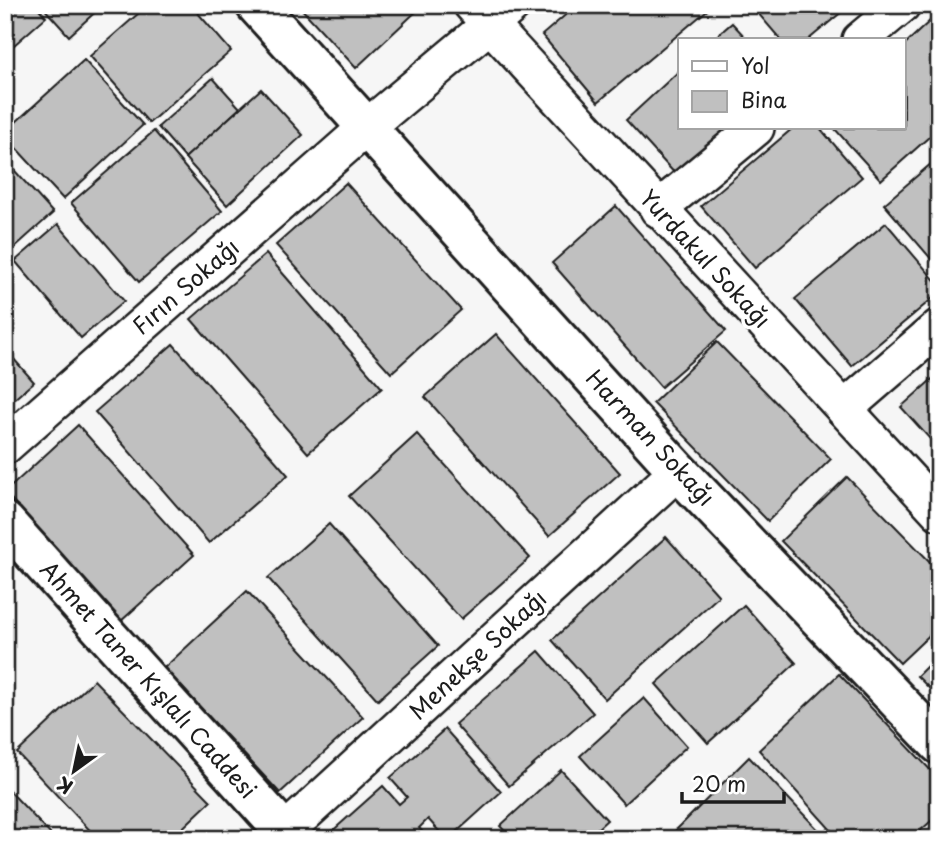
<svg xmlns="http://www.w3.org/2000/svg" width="944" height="844" viewBox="0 0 944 844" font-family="'Playpen Sans',sans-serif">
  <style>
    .building { fill: #c0c0c0; stroke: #1c1c1c; stroke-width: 2 }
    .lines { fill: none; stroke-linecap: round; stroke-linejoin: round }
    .street-casing { stroke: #1c1c1c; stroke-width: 40 }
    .secondary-casing { stroke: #1c1c1c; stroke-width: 44 }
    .street { stroke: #fff; stroke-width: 35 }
    .secondary { stroke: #fff; stroke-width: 38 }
    .labels { text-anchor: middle; stroke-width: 7; stroke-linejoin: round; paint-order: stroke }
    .street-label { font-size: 23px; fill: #1c1c1c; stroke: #fff }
  </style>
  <rect width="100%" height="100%" fill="#f6f6f6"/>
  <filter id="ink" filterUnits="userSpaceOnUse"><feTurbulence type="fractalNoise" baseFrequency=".0143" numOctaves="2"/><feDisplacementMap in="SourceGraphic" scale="14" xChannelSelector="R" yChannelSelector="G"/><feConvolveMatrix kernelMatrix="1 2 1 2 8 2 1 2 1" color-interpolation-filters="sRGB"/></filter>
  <g filter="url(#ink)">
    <!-- building -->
    <g class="building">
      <path d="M5,5H36L46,17L5,53Z"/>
      <path d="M41,5H103L69,36Z"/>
      <path d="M148,5H191L231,51L149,123L90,56Z"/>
      <path d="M298,5H419L421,7L356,68Z"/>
      <path d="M577,5H709L711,7L598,102L542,35Z"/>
      <path d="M751,5H850L808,40H781Z"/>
      <path d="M931,20L939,29V128L881,180L834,128H904V45Z"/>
      <path d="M732,23L748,40H712Z"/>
      <path d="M84,60L143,125L63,199L5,136V132Z"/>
      <path d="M680,70V128H732L678,177L626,120Z"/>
      <path d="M213,78L240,108L185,158L158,127Z"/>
      <path d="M261,89L303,135L227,205L185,158Z"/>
      <path d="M793,128H820L862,177L755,268L701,206Z"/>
      <path d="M154,131L222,211L139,282L71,203Z"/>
      <path d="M939,157V268L884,204Z"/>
      <path d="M5,160L53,213L5,256Z"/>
      <path d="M346,183L461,310L391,373L276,245Z"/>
      <path d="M616,206L726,331L661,387L552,263Z"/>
      <path d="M886,223L939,285V293L852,366L795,299Z"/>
      <path d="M58,224L124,301L81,338L15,261Z"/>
      <path d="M266,254L382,388L308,453L191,319Z"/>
      <path d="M496,334L620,473L549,536L425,397Z"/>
      <path d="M717,342L831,459L768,521L653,403Z"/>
      <path d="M173,344L288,475L209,543L95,412Z"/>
      <path d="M5,349L34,382L5,407Z"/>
      <path d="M939,373V449L901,407Z"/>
      <path d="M78,425L194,555L120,622L5,492Z"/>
      <path d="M417,434L530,558L461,619L349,496Z"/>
      <path d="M847,477L939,571V626L900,663L781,541Z"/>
      <path d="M329,524L438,646L378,700L268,578Z"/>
      <path d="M666,537L719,596L605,699L552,640Z"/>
      <path d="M247,591L363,717L280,793L164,668Z"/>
      <path d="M744,605L796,663L708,743L656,684Z"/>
      <path d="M539,651L593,713L509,786L455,724Z"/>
      <path d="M939,654V698L917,676Z"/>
      <path d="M839,674L939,779V814L911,839H839L759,750Z"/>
      <path d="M94,680L211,801L171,839H98L17,753Z"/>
      <path d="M644,698L687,746L624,804L580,756Z"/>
      <path d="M445,729L501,792L449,839H446L428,819L419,828L429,839H334L329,834L383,786L399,804L407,797L390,778Z"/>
      <path d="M749,757L827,839H667Z"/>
      <path d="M561,770L607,820L586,839H512L500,826Z"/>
      <path d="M5,786L55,839H5Z"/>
    </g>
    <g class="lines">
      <!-- street casing -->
      <g class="street-casing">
        <g id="street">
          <path d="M472,5L939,512"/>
          <path d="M860,40L902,5"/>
          <path d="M658,209L756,128"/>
          <path d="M844,409L939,327"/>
          <path d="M5,446L367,127L513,5"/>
          <path d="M277,839L678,471"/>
        </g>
      </g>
      <!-- secondary casing -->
      <g class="secondary-casing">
        <g id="secondary">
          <path d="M256,5L678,471L939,744"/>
          <path d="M5,522L291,839"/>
        </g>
      </g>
      <!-- street -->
      <use href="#street" class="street"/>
      <!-- secondary -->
      <use href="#secondary" class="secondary"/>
    </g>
  </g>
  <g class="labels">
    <!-- street labels -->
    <g class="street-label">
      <text transform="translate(705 259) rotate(47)" y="8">Yurdakul Sokağı</text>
      <text transform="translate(186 287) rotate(-41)" y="8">Fırın Sokağı</text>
      <text transform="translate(650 438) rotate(47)" y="8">Harman Sokağı</text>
      <text transform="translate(478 655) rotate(-43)" y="8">Menekşe Sokağı</text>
      <text transform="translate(148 680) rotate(48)" y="8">Ahmet Taner Kışlalı Caddesi</text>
    </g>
  </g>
  <!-- margin -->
  <rect width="944" height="844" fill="none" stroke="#fff" stroke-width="28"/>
  <rect x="14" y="14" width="916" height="816" fill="none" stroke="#1c1c1c" stroke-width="2.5" filter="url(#ink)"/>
  <!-- legend -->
  <rect x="678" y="38" width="228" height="91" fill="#ffffff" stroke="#a4a4a4" stroke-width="2"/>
  <rect x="692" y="61" width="35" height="10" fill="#ffffff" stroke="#a4a4a4" stroke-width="2"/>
  <text x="741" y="74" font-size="21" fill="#1c1c1c">Yol</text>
  <rect x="692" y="91" width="35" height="21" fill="#c0c0c0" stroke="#a4a4a4" stroke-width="2"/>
  <text x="741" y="108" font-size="21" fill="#1c1c1c">Bina</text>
  <!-- north arrow -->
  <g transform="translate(74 771) rotate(213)" stroke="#ffffff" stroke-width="5" paint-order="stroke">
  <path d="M0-5L12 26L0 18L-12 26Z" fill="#1c1c1c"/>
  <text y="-10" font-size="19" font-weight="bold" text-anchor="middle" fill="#1c1c1c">K</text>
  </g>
  <!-- scale -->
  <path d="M682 792v10h102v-10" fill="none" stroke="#1c1c1c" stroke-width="3.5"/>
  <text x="692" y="792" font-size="21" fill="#1c1c1c" stroke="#ffffff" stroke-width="5" paint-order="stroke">20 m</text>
</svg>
